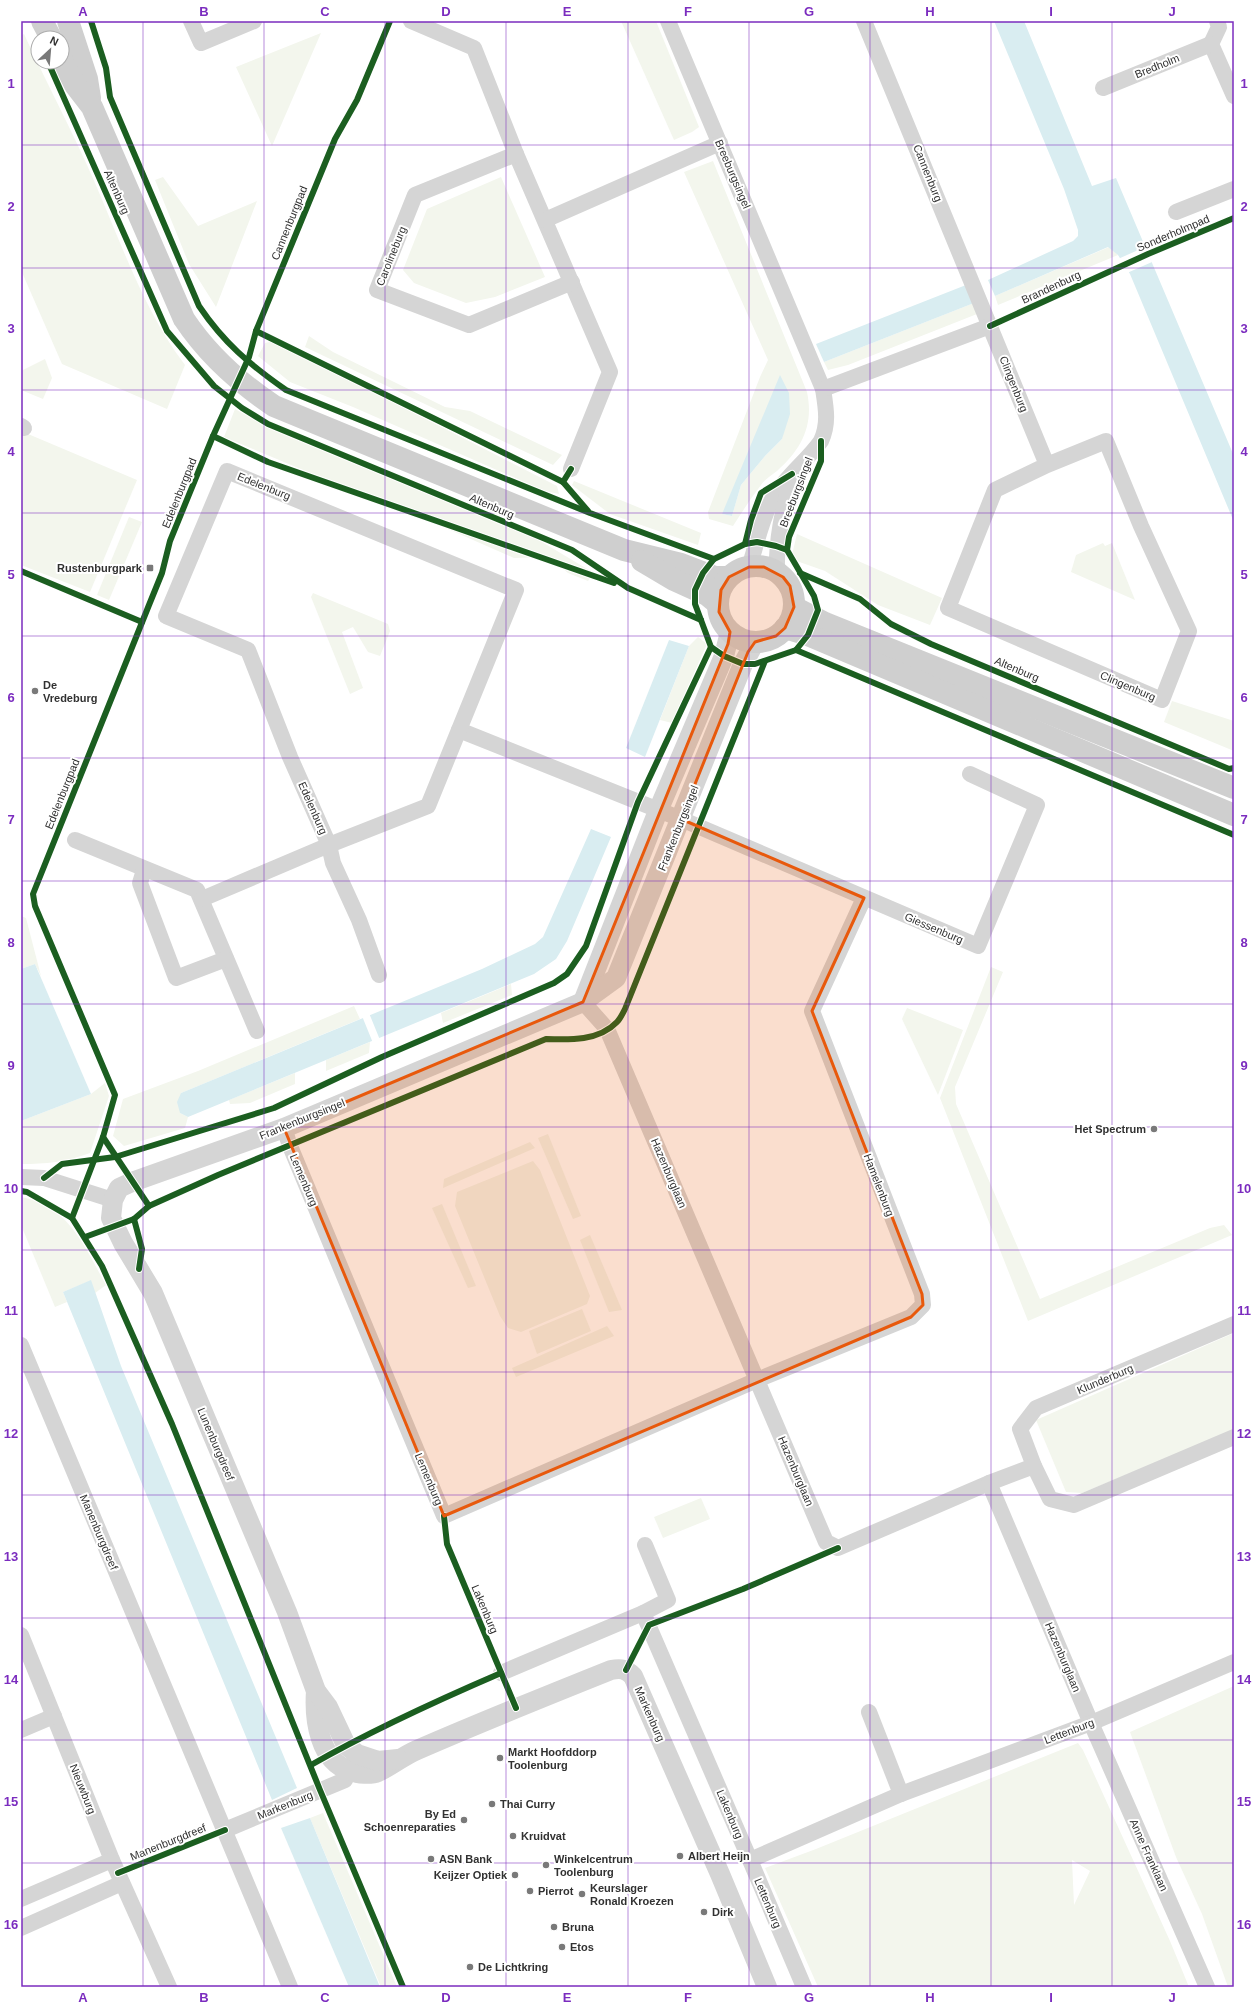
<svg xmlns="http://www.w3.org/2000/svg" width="1255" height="2008" viewBox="0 0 1255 2008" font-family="Helvetica,sans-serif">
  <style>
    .green { fill: #f3f6ed; fill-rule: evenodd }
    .water { fill: #d9edf1 }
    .pier { fill: #fff }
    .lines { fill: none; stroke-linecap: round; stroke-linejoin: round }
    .minor { stroke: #d5d5d5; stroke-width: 16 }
    .tertiary { stroke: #d5d5d5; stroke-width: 20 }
    .secondary { stroke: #cfcfcf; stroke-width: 22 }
    .cycleway-casing { stroke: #fff; stroke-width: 8 }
    .cycleway { stroke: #1b5e20; stroke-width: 6 }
    .marked { fill: #e8590c; fill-opacity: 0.2; stroke: #e8590c; stroke-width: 3; stroke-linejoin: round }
    .grid { fill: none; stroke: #7b2cbf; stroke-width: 1; stroke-opacity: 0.55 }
    .poi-dot { fill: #797979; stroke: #fff; stroke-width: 1.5 }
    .labels { text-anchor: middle; stroke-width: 4; stroke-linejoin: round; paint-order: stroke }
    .street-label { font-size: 11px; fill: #313131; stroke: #fff }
    .poi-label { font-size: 11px; font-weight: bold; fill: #313131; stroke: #fff; text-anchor: start }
    .neatline { fill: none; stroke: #7b2cbf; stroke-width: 1.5 }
    .grid-label { font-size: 13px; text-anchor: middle; font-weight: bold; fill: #7b2cbf }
  </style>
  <rect width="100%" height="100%" fill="#fff"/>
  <!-- green -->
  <g class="green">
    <path d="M621,21H656L699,127L692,132L674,140Z"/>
    <path d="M321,33L272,146L236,67Z"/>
    <path d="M24,34C47,84 73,132 95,183C122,245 144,311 185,365L167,409L62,364L21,270V36Z"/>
    <path d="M713,161L807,392C814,425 802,449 777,471C772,475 765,479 761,485C751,498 742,512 733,526L709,519L708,512L760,377L768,360L684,172ZM789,393L782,439L765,456L741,485L732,516L722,514Z"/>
    <path d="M163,177L198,226L257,201L216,307L189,264L155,180Z"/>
    <path d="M501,177L545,277L495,297L466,303L414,283L403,270L427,209Z"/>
    <path d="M1109,247L1118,255L998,305L995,296Z"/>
    <path d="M974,303L977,314L848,365L828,370L824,362Z"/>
    <path d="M309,336L333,352L445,407L470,411L562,455L553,465L305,347Z"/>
    <path d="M273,341L557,486L559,494L545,491L353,407L290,382L258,356L265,343Z"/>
    <path d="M45,359L52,378L43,399L21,390V371Z"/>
    <path d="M235,409L273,429L537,539L594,573L588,581L568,573L549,557L514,558L382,500L332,482L224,437Z"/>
    <path d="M21,431L137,480L90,592L21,565Z"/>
    <path d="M574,481L701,533L698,545L610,514L572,485Z"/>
    <path d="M129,517L142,522L109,600L97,595Z"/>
    <path d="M797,534L942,598L930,625L878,605L825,571L791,559Z"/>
    <path d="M1103,543L1105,546L1112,543L1135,600L1071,572L1076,555Z"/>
    <path d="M313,593L388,624L390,631L380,656L368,652L353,627L342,632L363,688L350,694L311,597Z"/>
    <path d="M698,637L707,644L672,723L660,720L689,646Z"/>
    <path d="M1172,701L1234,721V751L1164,722Z"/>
    <path d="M21,916L26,918L41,976L35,964L21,969Z"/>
    <path d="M991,967L1003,972L955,1087L956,1104L1040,1299L1210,1228L1224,1225L1232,1235L1028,1321L940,1098Z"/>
    <path d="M511,984L512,995L443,1023L441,1013Z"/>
    <path d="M354,1006L360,1019L181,1093L180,1113L188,1117L185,1128L124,1146L113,1136L123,1099L198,1071Z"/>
    <path d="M907,1008L963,1030L938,1095L902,1019Z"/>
    <path d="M370,1042L369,1053L326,1071V1060Z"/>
    <path d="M295,1073V1084L250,1103L230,1104L229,1100Z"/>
    <path d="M105,1083L109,1096L90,1153C66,1162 46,1164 21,1164V1121L91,1094Z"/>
    <path d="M548,1134L581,1216L573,1219L538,1138Z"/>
    <path d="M530,1142L535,1148L443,1188L444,1179Z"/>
    <path d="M533,1161L540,1170L590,1296L587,1304L521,1332L508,1328L500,1316L455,1206L457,1192Z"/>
    <path d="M21,1197C28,1199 36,1200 42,1203C75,1220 89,1255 106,1285L95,1293L90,1281L63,1292L67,1302L55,1307L21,1225Z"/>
    <path d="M442,1204L476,1286L468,1288L432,1208Z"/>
    <path d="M590,1235L622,1310L609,1312L580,1240Z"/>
    <path d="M582,1309L591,1331L537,1354L529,1331Z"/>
    <path d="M607,1326L614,1336L516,1377L512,1368Z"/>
    <path d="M1234,1333V1430L1082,1493L1066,1492L1036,1420Z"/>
    <path d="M701,1498L710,1519L663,1538L654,1517Z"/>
    <path d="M1234,1686V1987H1228L1202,1914L1176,1857L1130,1732Z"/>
    <path d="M1078,1743L1083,1750L1170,1941L1189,1987H818L765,1868L816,1849ZM1072,1860L1090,1871L1074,1905Z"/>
    <path d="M323,1813L397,1987H381L310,1818Z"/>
  </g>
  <!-- water -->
  <g class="water">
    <path d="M994,21H1024L1092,186L1116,178L1234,456V522L1130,274L1118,255L1108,247L995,296L988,280L1073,241L1078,236V230L1064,189Z"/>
    <path d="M966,285L974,303L824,362L816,344Z"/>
    <path d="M780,375L789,393L790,414L782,439L765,456L741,485L732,516L722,514Z"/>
    <path d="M669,640L689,646L645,757L626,748Z"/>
    <path d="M591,829L611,837L567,941L556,959L534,974L188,1117L180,1113L177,1102L181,1093L482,969L535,944L543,937Z"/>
    <path d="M35,964L91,1094L21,1121V969Z"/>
    <path d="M91,1280L121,1366L297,1788L272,1800L63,1292Z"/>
    <path d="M310,1818L380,1987H349L281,1828Z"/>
  </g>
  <!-- pier -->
  <g class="pier">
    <path d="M1145,247L1152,262L1127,273L1118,259Z"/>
    <path d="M369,1013L380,1040L373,1043L362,1016Z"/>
  </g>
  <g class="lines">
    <!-- minor -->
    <g class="minor">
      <path d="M191,21L201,43L254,21"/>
      <path d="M411,21L474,48L516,154L610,372L571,469"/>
      <path d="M668,21L823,389C826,408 829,424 821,441C807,461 785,477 773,498C761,519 757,544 749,567"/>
      <path d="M864,21L1047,465L995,490L948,608L1162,700L1189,631L1141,526L1106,441L1047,465"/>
      <path d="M1217,21L1219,27L1211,44L1234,96"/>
      <path d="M1103,88L1211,44"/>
      <path d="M516,154L415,195L377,290L469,325L572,282"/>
      <path d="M1176,212L1234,189"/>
      <path d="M545,220L720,143"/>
      <path d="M823,389L990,326"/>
      <path d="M21,426L24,428"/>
      <path d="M777,572C776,538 783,511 791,478"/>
      <path d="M459,730L681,819L978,946L1037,805L970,774"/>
      <path d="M75,840L197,890L257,1031"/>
      <path d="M144,870L140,883L176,978L226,959"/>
      <path d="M202,899L329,845L428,806L516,590L227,471L166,616L248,650L290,757L329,845L333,863L359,920L379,975"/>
      <path d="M583,1002L607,1029L826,1542L838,1548L989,1483L1091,1723L1207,1987"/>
      <path d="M284,1128L290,1146L444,1516L757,1380L911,1317L923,1305L922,1294L812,1011L864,898"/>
      <path d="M21,1177L44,1178L113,1200"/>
      <path d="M1234,1324L1036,1408L1020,1429L1034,1466L1050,1499L1074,1505L1234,1437"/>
      <path d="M21,1345L290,1987"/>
      <path d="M989,1483L1034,1466"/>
      <path d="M643,1613L750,1860"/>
      <path d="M21,1635L112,1860L169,1987"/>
      <path d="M501,1673L643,1613L668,1600L645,1545"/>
      <path d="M869,1712L901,1794"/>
      <path d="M21,1730L54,1716"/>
      <path d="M225,1830L345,1780L354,1761"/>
      <path d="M21,1899L112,1860"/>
      <path d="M21,1928L122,1883"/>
      <path d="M804,1987L750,1860L901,1794L1091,1723L1234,1662"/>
    </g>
    <!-- tertiary -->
    <g class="tertiary">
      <path d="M583,1002L658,811L724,656L730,632"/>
      <path d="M316,1691C314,1719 319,1762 351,1771C358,1774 371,1775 378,1772C391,1766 403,1756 417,1750C481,1722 546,1696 611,1670C621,1668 626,1669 633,1676L720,1874L767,1987"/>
      <path d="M398,1759L378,1761L357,1754L346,1745L328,1707L316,1691L287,1612L153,1293L123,1243L111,1218L113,1200L119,1188L132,1182L284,1128L583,1002L616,978L743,664L755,642"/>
    </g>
    <!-- secondary -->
    <g class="secondary">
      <path d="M42,21L51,38"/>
      <path d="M68,21L87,79L90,98"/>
      <path d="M62,60L75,85L92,107L184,319C208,355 238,382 274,406L624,550L681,564L715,577H729"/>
      <path d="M642,561L674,580L707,595L718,604"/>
      <circle cx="756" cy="604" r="38"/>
      <path d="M794,607L825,623L1234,788"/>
      <path d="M785,628L808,635L1234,815"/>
    </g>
    <!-- cycleway casing -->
    <g class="cycleway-casing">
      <g id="cycleway">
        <path d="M91,21L106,68L110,97L199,306C224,343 249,364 286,390L590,513L714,559"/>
        <path d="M390,21L357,100L335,139L256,331L249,357L213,436L170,541L162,573L149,605L33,894L35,906L115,1095L103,1137L72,1218L102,1266L172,1424L320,1790L403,1987"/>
        <path d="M48,62L167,331L214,386L242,408L268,424L572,550L628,588L701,620"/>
        <path d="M990,326L1148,254L1234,218"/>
        <path d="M256,331L563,482"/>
        <path d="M213,436L268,462L614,583"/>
        <path d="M571,469L563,482L588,511"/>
        <path d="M757,542L776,546L787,550L814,596L818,610L808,635L796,650L755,664H743L724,656L711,647L695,604V590L703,573L714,559L745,544Z"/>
        <path d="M745,544L751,520L761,493L792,474"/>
        <path d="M787,550L789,537L821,461V441"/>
        <path d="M21,571L142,622"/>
        <path d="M800,573L860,599L891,624L931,644L1229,769L1234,768"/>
        <path d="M796,650L1234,835"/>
        <path d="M103,1137L149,1206"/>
        <path d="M44,1178L62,1164L115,1157L274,1108L382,1057L554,983L567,974L586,946L638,802L711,647"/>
        <path d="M21,1191L27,1192L72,1218"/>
        <path d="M134,1219L142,1249L139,1269"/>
        <path d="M85,1237L134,1219L149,1206L218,1175L546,1039C570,1040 599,1041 617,1022C620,1019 623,1013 625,1009L765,661"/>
        <path d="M444,1516L447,1544L516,1708"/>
        <path d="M626,1670L649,1625L743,1589L838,1548"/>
        <path d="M311,1765C372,1730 436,1701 501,1673"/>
        <path d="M118,1873L225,1830"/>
      </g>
    </g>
    <!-- cycleway -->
    <use href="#cycleway" class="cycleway"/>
  </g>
  <!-- marked area -->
  <path class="marked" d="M749,567H764L783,577L790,586L794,607L785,628L776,636L755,642L748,652L681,819L864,898L812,1011L922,1294L923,1305L911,1317L444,1516L284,1128L583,1002L728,644L730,632L719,612L721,590L729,577Z"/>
  <!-- grid -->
  <path class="grid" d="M143,21V1987M264,21V1987M385,21V1987M506,21V1987M628,21V1987M749,21V1987M870,21V1987M991,21V1987M1112,21V1987M21,145H1234M21,268H1234M21,390H1234M21,513H1234M21,636H1234M21,758H1234M21,881H1234M21,1004H1234M21,1127H1234M21,1250H1234M21,1372H1234M21,1495H1234M21,1618H1234M21,1740H1234M21,1863H1234"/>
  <!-- markers -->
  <g class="poi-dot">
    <rect x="146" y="564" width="8" height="8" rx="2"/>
    <circle cx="35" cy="691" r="4"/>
    <circle cx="1154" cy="1129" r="4"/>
    <circle cx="500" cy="1758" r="4"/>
    <circle cx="492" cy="1804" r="4"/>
    <circle cx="464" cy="1820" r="4"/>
    <circle cx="513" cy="1836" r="4"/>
    <circle cx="680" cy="1856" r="4"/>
    <circle cx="431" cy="1859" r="4"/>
    <circle cx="546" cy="1865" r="4"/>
    <circle cx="515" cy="1875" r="4"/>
    <circle cx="530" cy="1891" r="4"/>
    <circle cx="582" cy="1894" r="4"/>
    <circle cx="704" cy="1912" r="4"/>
    <circle cx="554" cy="1927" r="4"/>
    <circle cx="562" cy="1947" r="4"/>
    <circle cx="470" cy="1967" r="4"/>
  </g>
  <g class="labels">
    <!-- street labels -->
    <g class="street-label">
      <text transform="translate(1157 66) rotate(-22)" y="4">Bredholm</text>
      <text transform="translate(928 173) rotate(68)" y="4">Cannenburg</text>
      <text transform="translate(733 174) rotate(67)" y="4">Breeburgsingel</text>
      <text transform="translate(117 192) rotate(66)" y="4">Altenburg</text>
      <text transform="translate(289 223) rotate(-68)" y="4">Cannenburgpad</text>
      <text transform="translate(1173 233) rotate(-23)" y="4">Sonderholmpad</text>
      <text transform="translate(391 256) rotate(-68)" y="4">Carolineburg</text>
      <text transform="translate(1051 287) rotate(-25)" y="4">Brandenburg</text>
      <text transform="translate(1014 384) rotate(68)" y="4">Clingenburg</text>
      <text transform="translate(264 486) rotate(22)" y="4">Edelenburg</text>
      <text transform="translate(796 492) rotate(-69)" y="4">Breeburgsingel</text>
      <text transform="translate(179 493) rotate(-68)" y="4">Edelenburgpad</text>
      <text transform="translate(492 506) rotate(23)" y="4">Altenburg</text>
      <text transform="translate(1017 669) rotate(23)" y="4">Altenburg</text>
      <text transform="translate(1128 686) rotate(23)" y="4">Clingenburg</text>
      <text transform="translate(62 794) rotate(-68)" y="4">Edelenburgpad</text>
      <text transform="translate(313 808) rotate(66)" y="4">Edelenburg</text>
      <text transform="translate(678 828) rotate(-68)" y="4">Frankenburgsingel</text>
      <text transform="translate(934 928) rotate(23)" y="4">Giessenburg</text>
      <text transform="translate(302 1119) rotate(-22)" y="4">Frankenburgsingel</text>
      <text transform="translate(669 1173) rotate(67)" y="4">Hazenburglaan</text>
      <text transform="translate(304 1180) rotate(67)" y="4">Lemenburg</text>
      <text transform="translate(879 1185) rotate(69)" y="4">Hamelenburg</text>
      <text transform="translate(1105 1379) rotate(-23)" y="4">Klunderburg</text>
      <text transform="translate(216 1444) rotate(67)" y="4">Lunenburgdreef</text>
      <text transform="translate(796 1471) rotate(67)" y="4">Hazenburglaan</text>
      <text transform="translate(429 1479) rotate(67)" y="4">Lemenburg</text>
      <text transform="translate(99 1532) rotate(67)" y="4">Manenburgdreef</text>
      <text transform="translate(485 1609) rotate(67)" y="4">Lakenburg</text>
      <text transform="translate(1063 1657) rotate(67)" y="4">Hazenburglaan</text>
      <text transform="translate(650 1714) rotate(66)" y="4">Markenburg</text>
      <text transform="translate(1069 1731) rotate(-21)" y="4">Lettenburg</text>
      <text transform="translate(83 1789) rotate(68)" y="4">Nieuwburg</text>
      <text transform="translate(285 1805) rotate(-22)" y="4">Markenburg</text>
      <text transform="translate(730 1814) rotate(67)" y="4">Lakenburg</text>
      <text transform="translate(168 1842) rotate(-22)" y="4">Manenburgdreef</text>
      <text transform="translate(1149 1855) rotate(66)" y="4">Anne Franklaan</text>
      <text transform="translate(768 1903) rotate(67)" y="4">Lettenburg</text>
    </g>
    <!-- poi labels -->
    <g class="poi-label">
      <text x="142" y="572" text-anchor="end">Rustenburgpark</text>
      <text x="43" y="689">De<tspan x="43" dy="13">Vredeburg</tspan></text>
      <text x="1146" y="1133" text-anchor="end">Het Spectrum</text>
      <text x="508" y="1756">Markt Hoofddorp<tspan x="508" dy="13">Toolenburg</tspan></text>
      <text x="500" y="1808">Thai Curry</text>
      <text x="456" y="1818" text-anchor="end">By Ed<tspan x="456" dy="13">Schoenreparaties</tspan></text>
      <text x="521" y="1840">Kruidvat</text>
      <text x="688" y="1860">Albert Heijn</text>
      <text x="439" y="1863">ASN Bank</text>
      <text x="554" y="1863">Winkelcentrum<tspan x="554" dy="13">Toolenburg</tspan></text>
      <text x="507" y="1879" text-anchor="end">Keijzer Optiek</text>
      <text x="590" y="1892">Keurslager<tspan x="590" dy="13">Ronald Kroezen</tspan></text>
      <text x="538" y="1895">Pierrot</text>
      <text x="712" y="1916">Dirk</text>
      <text x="562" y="1931">Bruna</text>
      <text x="570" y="1951">Etos</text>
      <text x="478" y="1971">De Lichtkring</text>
    </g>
  </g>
  <!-- border -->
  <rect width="1255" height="2008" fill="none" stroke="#ffffff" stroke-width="44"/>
  <!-- north arrow -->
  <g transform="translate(50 50) rotate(26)"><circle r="19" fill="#ffffff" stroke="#adadad"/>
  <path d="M0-3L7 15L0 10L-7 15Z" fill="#797979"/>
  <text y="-6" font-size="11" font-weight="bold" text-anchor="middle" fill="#313131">N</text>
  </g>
  <rect x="22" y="22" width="1211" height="1964" class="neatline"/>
  <g class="grid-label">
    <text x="83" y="16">A</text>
    <text x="204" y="16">B</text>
    <text x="325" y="16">C</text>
    <text x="446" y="16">D</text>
    <text x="567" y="16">E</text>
    <text x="688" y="16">F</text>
    <text x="809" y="16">G</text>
    <text x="930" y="16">H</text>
    <text x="1051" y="16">I</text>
    <text x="1172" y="16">J</text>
    <text x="11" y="88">1</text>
    <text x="1244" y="88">1</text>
    <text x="11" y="211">2</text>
    <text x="1244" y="211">2</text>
    <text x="11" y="333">3</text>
    <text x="1244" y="333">3</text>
    <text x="11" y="456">4</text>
    <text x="1244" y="456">4</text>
    <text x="11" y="579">5</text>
    <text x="1244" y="579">5</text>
    <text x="11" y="702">6</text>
    <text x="1244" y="702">6</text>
    <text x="11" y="824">7</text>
    <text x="1244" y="824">7</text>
    <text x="11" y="947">8</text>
    <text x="1244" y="947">8</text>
    <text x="11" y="1070">9</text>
    <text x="1244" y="1070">9</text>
    <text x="11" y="1193">10</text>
    <text x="1244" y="1193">10</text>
    <text x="11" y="1315">11</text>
    <text x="1244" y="1315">11</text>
    <text x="11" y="1438">12</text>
    <text x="1244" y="1438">12</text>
    <text x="11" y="1561">13</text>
    <text x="1244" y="1561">13</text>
    <text x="11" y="1684">14</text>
    <text x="1244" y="1684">14</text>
    <text x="11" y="1806">15</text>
    <text x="1244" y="1806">15</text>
    <text x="11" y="1929">16</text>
    <text x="1244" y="1929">16</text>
    <text x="83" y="2002">A</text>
    <text x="204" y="2002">B</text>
    <text x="325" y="2002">C</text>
    <text x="446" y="2002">D</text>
    <text x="567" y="2002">E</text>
    <text x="688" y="2002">F</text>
    <text x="809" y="2002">G</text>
    <text x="930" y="2002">H</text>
    <text x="1051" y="2002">I</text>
    <text x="1172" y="2002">J</text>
  </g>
</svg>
